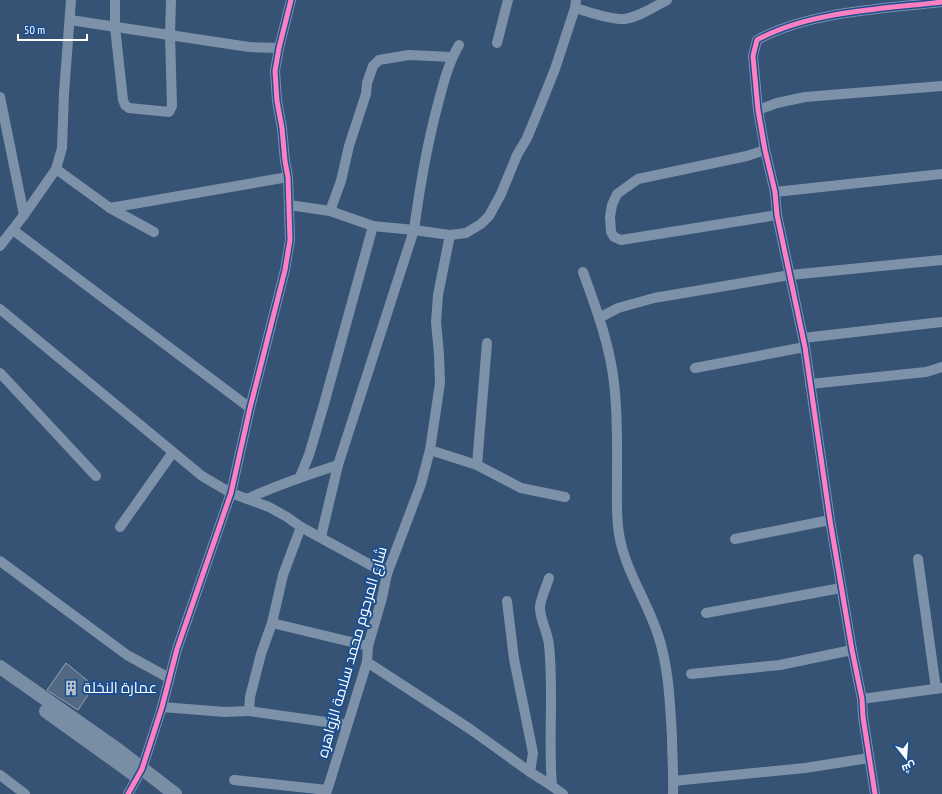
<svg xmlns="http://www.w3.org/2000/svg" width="942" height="794" viewBox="0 0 942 794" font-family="'PT Sans Narrow',Cairo,sans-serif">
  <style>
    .building { fill: #526984; stroke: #92a2b6 }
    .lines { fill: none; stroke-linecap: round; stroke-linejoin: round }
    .minor { stroke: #7d92a8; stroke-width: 10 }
    .secondary { stroke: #798da4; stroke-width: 14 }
    .cycleway-casing { stroke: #1b4f8f; stroke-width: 8 }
    .cycleway { stroke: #ff80c0; stroke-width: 5 }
    .labels { text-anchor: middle; stroke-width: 4; stroke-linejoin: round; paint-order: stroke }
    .street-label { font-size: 15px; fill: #fff; stroke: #1b4f8f }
    .poi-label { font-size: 15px; fill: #fff; stroke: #1b4f8f; text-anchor: start }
  </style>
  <rect width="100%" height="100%" fill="#365274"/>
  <!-- building -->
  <path class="building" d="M66,663L94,686L78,710L47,690Z"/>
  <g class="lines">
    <!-- minor -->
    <g class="minor">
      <path d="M115,0V27L123,100L125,105L129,108L169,112L172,106L170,35L171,0"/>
      <path d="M575,8C589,12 611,20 624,19C639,17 654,7 667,0"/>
      <path d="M70,20L249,47L279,48"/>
      <path d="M497,43L508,0"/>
      <path d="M0,97L24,215"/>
      <path d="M758,110L777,103L805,97L942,86"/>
      <path d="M765,150L747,156L638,179L617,194L612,205L610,217L611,232L614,237L621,240L777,215"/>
      <path d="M56,169L110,208L154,232"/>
      <path d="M775,192L942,174"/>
      <path d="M289,205L330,211L373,226L414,230C420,185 427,144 439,100C444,81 449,62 459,45"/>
      <path d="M110,208L288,177"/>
      <path d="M330,211L341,181L349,146L366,94L367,83L373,66L379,60L409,55L452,57"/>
      <path d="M13,230L250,408"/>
      <path d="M0,246L24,215L56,169L62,148L64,93L71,0"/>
      <path d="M583,272C596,308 610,345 614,383C618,415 617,447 617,479C617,497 616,516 619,534C625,571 648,602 659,638C669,670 670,704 672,737C672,756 674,775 673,794"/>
      <path d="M0,309L202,476L231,493L269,507L287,517L301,527L387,574"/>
      <path d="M599,318L618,308L654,298L790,275L942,260"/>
      <path d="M803,338L942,322"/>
      <path d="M695,368L805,347"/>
      <path d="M0,373L96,476"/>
      <path d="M810,384L926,372L942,367"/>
      <path d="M430,450L477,465L521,488L565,497"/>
      <path d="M477,465L487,343"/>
      <path d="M300,477L309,455L324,404L373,226"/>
      <path d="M247,499C277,485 307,475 338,465L414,230L450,235L466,233L481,224L489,216L501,194L517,155L527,138L541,104L555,69L575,8L576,0"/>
      <path d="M120,527L173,452"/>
      <path d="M301,527L283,575L272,623L261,654L250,697L249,711L347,725"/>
      <path d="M321,537L338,465"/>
      <path d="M735,539L830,520"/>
      <path d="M918,559L936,689"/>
      <path d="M0,561L127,655L169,678"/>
      <path d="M549,578C547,585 540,600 540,607C539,617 548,633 549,645C554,692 548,739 552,786"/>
      <path d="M507,601L514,659L533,753L530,772"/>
      <path d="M706,613L841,588"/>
      <path d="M272,623L368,646"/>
      <path d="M367,662L470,729L530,772L552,786L563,794"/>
      <path d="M691,674L780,665L852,650"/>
      <path d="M862,699L941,688"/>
      <path d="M162,707L225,712L249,711"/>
      <path d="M0,775L25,794"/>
      <path d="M234,780L327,790"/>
      <path d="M673,781L805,768L869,758"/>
      <path d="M128,794L142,769L162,707L177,649L231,493L250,408L285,270L290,240L288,177L285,161L282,128L277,101L275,71L279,48L291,0"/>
      <path d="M326,794L367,662L368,646L382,598L387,574L421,484L430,450L440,383L439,354L436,322L438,295L450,235"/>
      <path d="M875,794L863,717L862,699L852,650L830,520L805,347L777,215L775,192L765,150L758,110L753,56L757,40C809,11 884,9 942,2"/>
    </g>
    <!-- secondary -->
    <g class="secondary">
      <path d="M0,667L118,750L175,794"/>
      <path d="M46,711L135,775"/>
    </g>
    <!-- cycleway casing -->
    <g class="cycleway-casing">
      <g id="cycleway">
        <path d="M128,794L142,769L162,707L177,649L231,493L250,408L285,270L290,240L288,177L285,161L282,128L277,101L275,71L279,48L291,0"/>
        <path d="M875,794L863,717L862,699L852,650L830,520L805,347L777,215L775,192L765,150L758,110L753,56L757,40C809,11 884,9 942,2"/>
      </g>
    </g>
    <!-- cycleway -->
    <use href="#cycleway" class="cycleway"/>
  </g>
  <!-- icons -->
  <defs>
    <g id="building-bare" transform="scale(1.2)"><path d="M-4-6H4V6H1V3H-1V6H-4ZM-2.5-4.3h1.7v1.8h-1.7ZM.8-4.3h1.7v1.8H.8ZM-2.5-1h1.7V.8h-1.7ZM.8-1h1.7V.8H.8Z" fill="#b9c2ce" stroke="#1b4f8f" stroke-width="2.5" paint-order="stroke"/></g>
  </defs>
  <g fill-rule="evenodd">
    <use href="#building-bare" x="71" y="688"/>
  </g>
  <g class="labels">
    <!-- street labels -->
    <g class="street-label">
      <text transform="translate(352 652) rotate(-74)" y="5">شارع المرحوم محمد سلامة الزواهره</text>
    </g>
    <!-- poi labels -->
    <g class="poi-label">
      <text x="83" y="693">عمارة النخلة</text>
    </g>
  </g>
  <!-- north arrow -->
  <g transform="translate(906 758) rotate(163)" stroke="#1b4f8f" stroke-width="3" paint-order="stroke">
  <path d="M0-3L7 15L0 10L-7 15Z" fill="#ffffff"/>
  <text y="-6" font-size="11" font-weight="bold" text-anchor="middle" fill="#ffffff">ش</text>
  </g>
  <!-- scale -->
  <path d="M18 34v6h69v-6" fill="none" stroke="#ffffff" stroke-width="2"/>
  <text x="24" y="34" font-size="12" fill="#ffffff" stroke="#1b4f8f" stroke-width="3" paint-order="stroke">50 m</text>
</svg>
